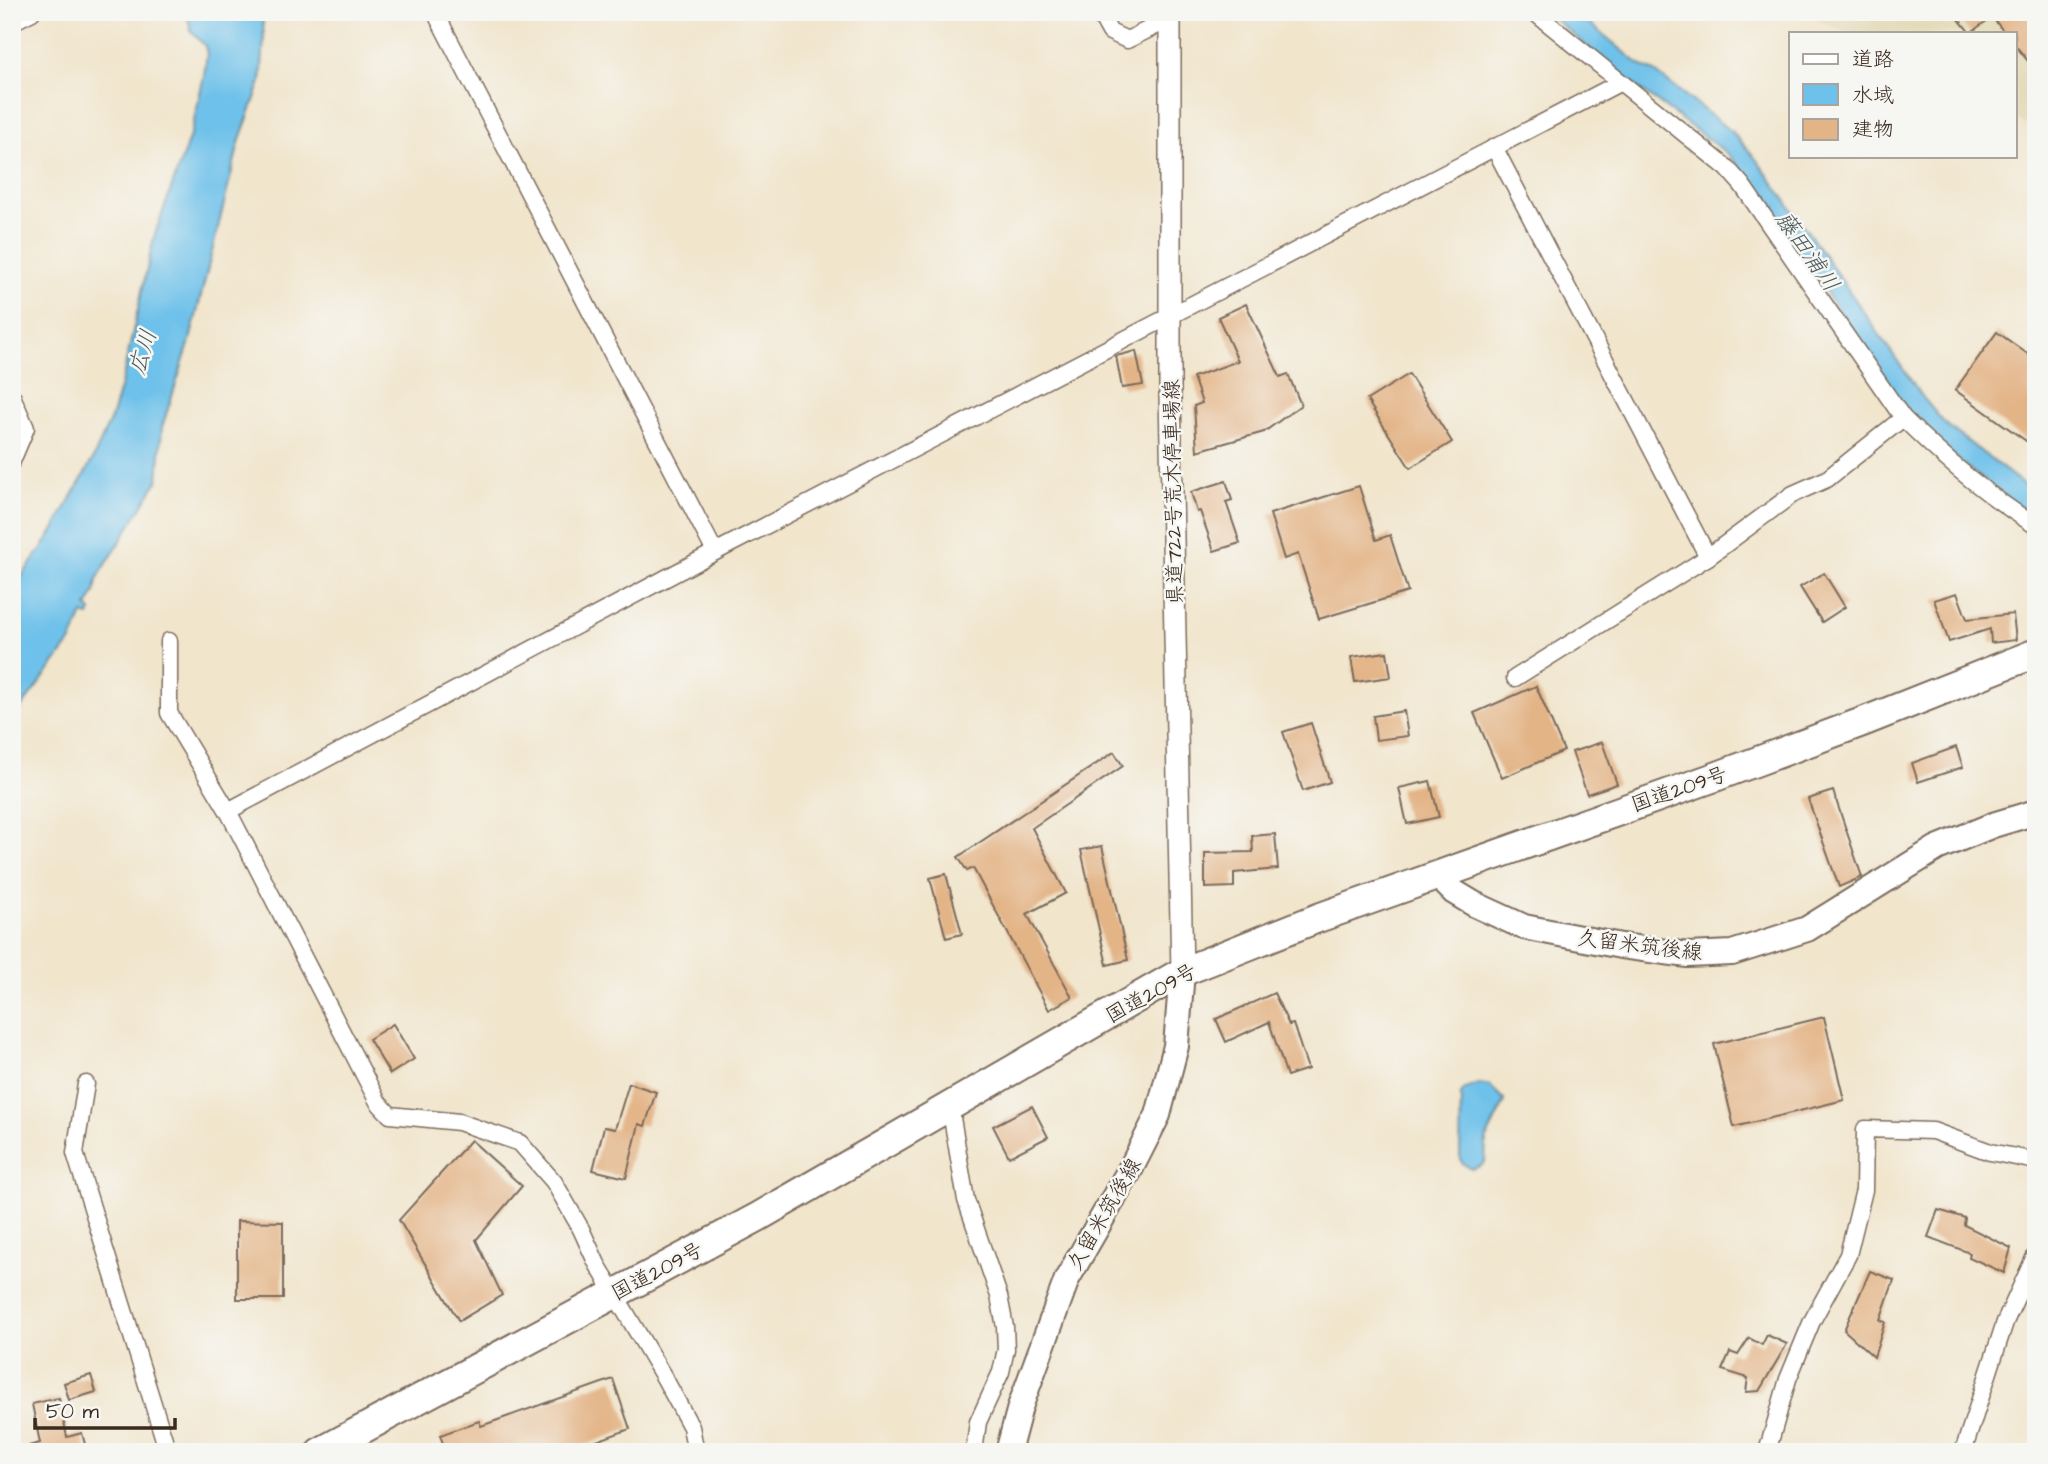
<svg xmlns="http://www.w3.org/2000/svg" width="2048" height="1464" viewBox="0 0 2048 1464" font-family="'Architects Daughter','Klee One',sans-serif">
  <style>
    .built { fill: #e3dbba }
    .water { fill: #6ec1ea; stroke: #547684; stroke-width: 2 }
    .building { fill: #e3b486 }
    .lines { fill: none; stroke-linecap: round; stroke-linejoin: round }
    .street-casing { stroke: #7b6b5b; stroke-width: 19 }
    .secondary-casing { stroke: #7b6b5b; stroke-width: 24 }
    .primary-casing { stroke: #7b6b5b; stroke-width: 28 }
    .highway-casing { stroke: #7b6b5b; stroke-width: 32 }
    .street { stroke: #fff; stroke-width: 16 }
    .secondary { stroke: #fff; stroke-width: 21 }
    .primary { stroke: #fff; stroke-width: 24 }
    .highway { stroke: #fff; stroke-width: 28 }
    .labels { text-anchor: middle; stroke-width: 5; stroke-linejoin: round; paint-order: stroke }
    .street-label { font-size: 21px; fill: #3b2a1e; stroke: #f6f6f2 }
    .water-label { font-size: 23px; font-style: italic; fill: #4a575b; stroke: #f6f6f2 }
  </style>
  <rect width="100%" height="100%" fill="#f6f6f2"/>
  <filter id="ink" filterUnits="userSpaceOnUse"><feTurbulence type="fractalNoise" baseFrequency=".0143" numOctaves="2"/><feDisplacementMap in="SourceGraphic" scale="14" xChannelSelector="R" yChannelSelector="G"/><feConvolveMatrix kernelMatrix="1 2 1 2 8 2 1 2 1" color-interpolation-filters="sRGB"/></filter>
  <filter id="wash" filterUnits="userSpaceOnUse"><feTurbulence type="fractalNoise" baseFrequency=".00686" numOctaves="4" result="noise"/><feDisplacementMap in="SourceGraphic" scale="28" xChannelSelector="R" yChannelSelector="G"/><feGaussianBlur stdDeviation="1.57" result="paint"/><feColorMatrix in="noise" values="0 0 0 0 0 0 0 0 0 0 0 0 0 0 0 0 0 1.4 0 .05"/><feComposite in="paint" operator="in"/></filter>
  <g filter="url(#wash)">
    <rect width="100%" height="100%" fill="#f1e5cc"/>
    <!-- built -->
    <path class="built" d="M1804,12H2036V130L2015,119V33H1845Z"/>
    <!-- water -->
    <g class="water">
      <path d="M184,12H262L264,38L261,82L240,139L189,344L162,427L158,480L97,579L95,592L87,607L91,611L89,616L83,614L71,641L12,720V590L49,538L93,459L112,416L122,381L154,237L191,133L204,76L207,54L205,46L191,31L189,21Z"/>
      <path d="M1546,12H1576L1640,65L1655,72L1732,132L1752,154L1776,186L1924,399L1945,424L2036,494V517L2017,505L1960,462L1908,413L1744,172L1728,154L1630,82Z"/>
      <path d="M1479,1084L1490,1086L1505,1101L1486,1139L1485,1162L1481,1166L1472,1169L1462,1163L1460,1155L1461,1094L1465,1089Z"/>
    </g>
    <g id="blocks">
      <!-- building -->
      <g class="building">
        <path d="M1953,12H2027L2036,23V71L2015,45V33H2005L1992,17L1970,33Z"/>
        <path d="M1246,304L1280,377L1288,374L1301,405L1264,432L1197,451L1194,406L1202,403L1193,377L1238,361L1218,317Z"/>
        <path d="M1997,332L2036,360V448L1955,390Z"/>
        <path d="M1136,351L1143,385L1122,388L1116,356Z"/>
        <path d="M1409,374L1452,442L1410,468L1367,400Z"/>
        <path d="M1226,481L1232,500L1226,502L1240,543L1214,551L1200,511L1197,512L1191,492Z"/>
        <path d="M1359,486L1376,540L1390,535L1408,592L1319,619L1298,554L1284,559L1270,514Z"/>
        <path d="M1824,573L1845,607L1822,622L1800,587Z"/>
        <path d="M1957,593L1967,619L2013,614L2016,640L1991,643L1990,629L1949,642L1934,600Z"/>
        <path d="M1387,652L1391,677L1355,682L1351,657Z"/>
        <path d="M1536,686L1564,751L1502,778L1474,713Z"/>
        <path d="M1404,711L1408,736L1376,740L1373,716Z"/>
        <path d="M1311,723L1330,782L1303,791L1283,732Z"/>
        <path d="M1602,742L1617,784L1587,794L1572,752Z"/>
        <path d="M1956,747L1963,767L1918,782L1912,763Z"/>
        <path d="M1114,752L1123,766L1032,828L1066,893L1027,914L1072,997L1049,1010L973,868L967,871L958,857Z"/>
        <path d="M1430,781L1439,817L1407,824L1399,788Z"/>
        <path d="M1833,791L1862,877L1839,887L1808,799Z"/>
        <path d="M1275,834L1278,869L1234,873V887L1205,888V853L1253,852L1252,836Z"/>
        <path d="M1102,846L1128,960L1107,965L1081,850Z"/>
        <path d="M946,874L962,934L946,938L930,878Z"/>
        <path d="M1274,993L1289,1025L1293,1024L1308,1069L1287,1076L1269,1022L1226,1042L1216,1019Z"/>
        <path d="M1824,1017L1844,1100L1734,1127L1714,1044Z"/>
        <path d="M393,1024L414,1059L390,1074L369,1039Z"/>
        <path d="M629,1083L656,1092L645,1126L639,1124L626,1178L593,1170L604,1127L615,1129Z"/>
        <path d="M1032,1106L1048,1137L1009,1157L993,1126Z"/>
        <path d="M471,1140L522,1186L476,1240L502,1295L459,1321L399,1220Z"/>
        <path d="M1938,1210L1965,1218L1964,1225L2011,1248L2004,1273L1969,1257L1970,1253L1928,1237Z"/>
        <path d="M237,1221L283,1222V1299H237Z"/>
        <path d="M1870,1271L1894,1280L1880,1320L1885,1322L1874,1357L1844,1330Z"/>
        <path d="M1767,1335L1787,1344L1759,1391L1746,1392L1748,1378L1722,1370L1730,1352L1738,1355L1749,1338L1762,1345Z"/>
        <path d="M91,1375L96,1392L69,1400L64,1383Z"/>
        <path d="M613,1379L630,1429L566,1452H446L440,1435L479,1421L481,1426Z"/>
        <path d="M59,1398L67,1437L82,1433L87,1452H30L29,1446L40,1443L32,1404Z"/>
      </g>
    </g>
  </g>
  <g filter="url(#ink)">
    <use href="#blocks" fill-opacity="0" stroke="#7b6b5b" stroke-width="2"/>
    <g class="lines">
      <!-- street casing -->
      <g class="street-casing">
        <g id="street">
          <path d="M435,12L715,552"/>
          <path d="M1099,12L1110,32L1127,40L1170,19"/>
          <path d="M1534,12L1727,168L1742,185L1903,418C1943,458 1988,496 2036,526"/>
          <path d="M12,22L32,12"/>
          <path d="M1494,147L1708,557"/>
          <path d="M12,396L26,428L12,461"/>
          <path d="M169,641V713L228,811L378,1102L390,1115L459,1122L520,1143L554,1182L581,1229L597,1264L665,1379L691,1427L696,1452"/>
          <path d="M1515,678L1708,557L1793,494L1827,479L1903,418"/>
          <path d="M228,811L715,552L1619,83"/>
          <path d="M86,1084L75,1153L168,1452"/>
          <path d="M950,1106L966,1200L999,1296L1005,1327L1006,1349L1001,1372L978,1422L974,1452"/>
          <path d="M1767,1452L1788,1379L1812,1321L1848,1255L1864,1190L1865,1129L1933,1131L1990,1152L2036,1161"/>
          <path d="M1963,1452L2005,1322L2036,1254"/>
        </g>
      </g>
      <!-- secondary casing -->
      <g class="secondary-casing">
        <path id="secondary" d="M1170,12V394L1182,972"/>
      </g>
      <!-- primary casing -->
      <g class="primary-casing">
        <g id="primary">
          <path d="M1437,875L1454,892L1474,904L1524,927L1621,946L1688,955L1732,953L1807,929L1937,848L1993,825L2036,812"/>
          <path d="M1008,1452L1020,1407L1067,1279L1131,1168L1158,1115L1176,1046L1182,972"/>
        </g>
      </g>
      <!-- highway casing -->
      <g class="highway-casing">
        <path id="highway" d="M320,1452L758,1217L1182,972L1318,918L1715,777L1865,721L2036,653"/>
      </g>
      <!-- street -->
      <use href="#street" class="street"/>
      <!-- secondary -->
      <use href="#secondary" class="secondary"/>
      <!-- primary -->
      <use href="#primary" class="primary"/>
      <!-- highway -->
      <use href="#highway" class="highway"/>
    </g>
  </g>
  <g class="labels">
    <!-- street labels -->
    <g class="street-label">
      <text transform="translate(1173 492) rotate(-91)" y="7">県道722号荒木停車場線</text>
      <text transform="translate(1679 789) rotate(-19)" y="7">国道209号</text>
      <text transform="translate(1640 945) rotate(7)" y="7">久留米筑後線</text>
      <text transform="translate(1151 993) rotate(-29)" y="7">国道209号</text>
      <text transform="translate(1104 1214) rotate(-60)" y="7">久留米筑後線</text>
      <text transform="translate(657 1271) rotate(-28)" y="7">国道209号</text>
    </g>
    <!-- water labels -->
    <g class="water-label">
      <text transform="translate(1808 251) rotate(55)" y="8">藤田浦川</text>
      <text transform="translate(142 352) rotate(-73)" y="8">広川</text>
    </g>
  </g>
  <!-- margin -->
  <rect width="2048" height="1464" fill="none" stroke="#f6f6f2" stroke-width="42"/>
  <!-- legend -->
  <rect x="1789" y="32" width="228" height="126" fill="#f6f6f2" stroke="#aba49d" stroke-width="2"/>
  <rect x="1803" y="54" width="35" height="10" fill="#ffffff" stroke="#aba49d" stroke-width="2"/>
  <text x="1852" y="66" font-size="21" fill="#3b2a1e">道路</text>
  <rect x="1803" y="84" width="35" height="21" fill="#6ec1ea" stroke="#aba49d" stroke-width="2"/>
  <text x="1852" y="102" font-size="21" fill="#3b2a1e">水域</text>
  <rect x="1803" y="119" width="35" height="21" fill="#e3b486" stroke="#aba49d" stroke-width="2"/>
  <text x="1852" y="136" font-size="21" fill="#3b2a1e">建物</text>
  <!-- scale -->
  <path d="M35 1418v10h140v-10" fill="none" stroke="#3b2a1e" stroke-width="3.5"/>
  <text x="46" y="1418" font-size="21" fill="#3b2a1e" stroke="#f6f6f2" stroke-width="5" paint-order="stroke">50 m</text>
</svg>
